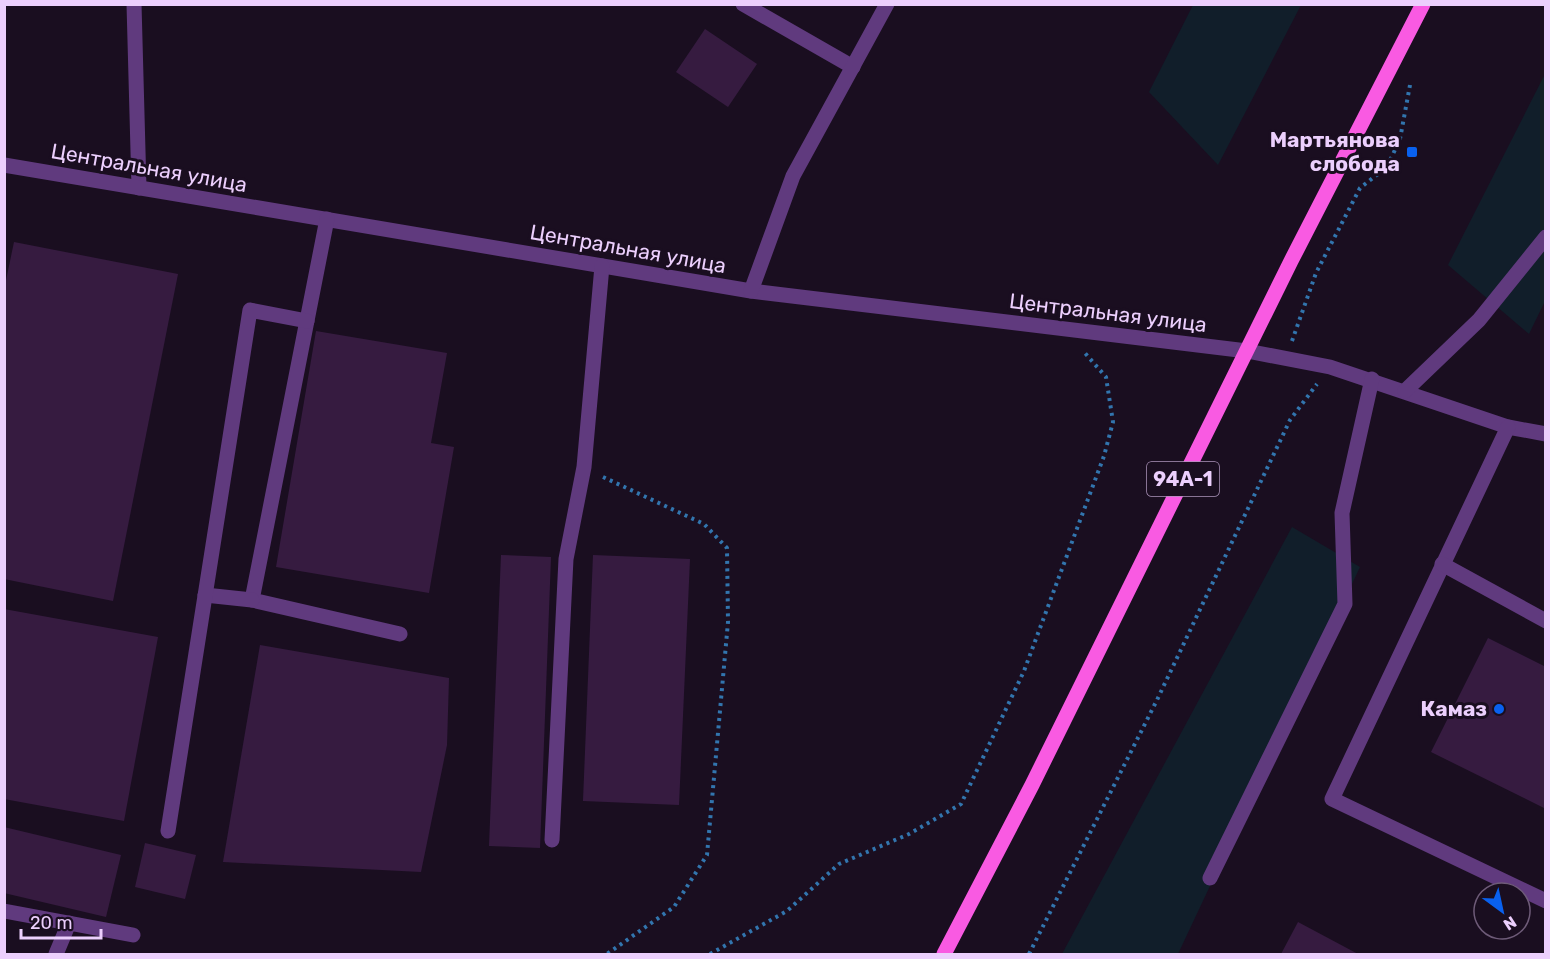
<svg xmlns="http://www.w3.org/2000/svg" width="1550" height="959" viewBox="0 0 1550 959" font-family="Rubik,sans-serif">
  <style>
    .green { fill: #111e2a }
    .building { fill: #361b40 }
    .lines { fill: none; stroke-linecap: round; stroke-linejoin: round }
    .path { stroke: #3275ae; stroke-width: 4; stroke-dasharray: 3 4.5; stroke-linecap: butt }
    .minor { stroke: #603a7e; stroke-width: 15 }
    .major { stroke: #f95ae2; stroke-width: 15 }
    .poi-dot { fill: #0961ef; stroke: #1a0e20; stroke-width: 2 }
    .labels { text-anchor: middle; stroke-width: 6; stroke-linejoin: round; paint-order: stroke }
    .shield { fill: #1a0e20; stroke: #ad95bb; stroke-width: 1.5 }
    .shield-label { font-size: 20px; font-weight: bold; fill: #eccffd }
    .poi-label { font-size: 21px; font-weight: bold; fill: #eccffd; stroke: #1a0e20; text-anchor: end }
    .street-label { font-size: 21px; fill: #eccffd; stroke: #1a0e20 }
  </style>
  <rect width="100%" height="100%" fill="#1a0e20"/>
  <!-- green -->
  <g class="green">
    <path d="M1193,5H1301L1218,165L1149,92Z"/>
    <path d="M1545,74V301L1529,334L1448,265Z"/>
    <path d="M1292,527L1360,567L1178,954H1062Z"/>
  </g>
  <!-- building -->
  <g class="building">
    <path d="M705,29L757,64L728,107L676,72Z"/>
    <path d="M14,242L178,274L113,601L4,579V290Z"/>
    <path d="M316,331L447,353L431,443L454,447L429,593L276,567Z"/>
    <path d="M501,555L551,557L540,848L489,846Z"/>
    <path d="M593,555L690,559L679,805L583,801Z"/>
    <path d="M4,609L158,637L124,821L4,799Z"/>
    <path d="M1488,638L1546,667V809L1431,752Z"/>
    <path d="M260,645L449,678L447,745L421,872L223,862Z"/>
    <path d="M4,827L121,855L106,917L4,893Z"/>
    <path d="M145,843L196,855L185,899L135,887Z"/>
    <path d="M1298,922L1358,954H1281Z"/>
  </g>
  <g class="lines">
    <!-- path -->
    <g class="path">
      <path d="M1292,341L1316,273L1360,188L1387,167L1400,139L1410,85"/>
      <path d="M603,477L704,524L727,548L728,622L707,855L674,907L607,954"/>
      <path d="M710,954L787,911L839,864L909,834L961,804L1024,671L1104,456L1113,422L1106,377L1084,352"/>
      <path d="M1029,954L1157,700L1290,420L1317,384"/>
    </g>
    <!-- minor -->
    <g class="minor">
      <path d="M134,4L139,188"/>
      <path d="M743,4L853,67"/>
      <path d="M4,165L751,291L1247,351L1330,367L1508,427L1546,434"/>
      <path d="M327,219L252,600L400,634"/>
      <path d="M751,291L793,176L887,4"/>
      <path d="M1405,391L1479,320L1546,237"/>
      <path d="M1508,427L1332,799L1546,901"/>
      <path d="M1442,564L1546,621"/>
      <path d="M205,595L252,600"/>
      <path d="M168,831L250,310L307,321"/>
      <path d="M552,840L566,559L584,467L602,266"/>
      <path d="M1210,878L1345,604L1342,513L1372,379"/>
      <path d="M4,911L133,935"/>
      <path d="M56,954L69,923"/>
    </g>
    <!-- major -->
    <path class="major" d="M944,954L1032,785L1291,261L1423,4"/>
  </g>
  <!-- markers -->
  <g class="poi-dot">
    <rect x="1406" y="146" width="12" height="12" rx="3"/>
    <circle cx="1499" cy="709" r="6"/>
  </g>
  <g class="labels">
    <!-- shield labels -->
    <rect class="shield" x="1147" y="462" width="72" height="34" rx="4.5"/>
    <g class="shield-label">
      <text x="1183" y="486">94А-1</text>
    </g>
    <!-- poi labels -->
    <g class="poi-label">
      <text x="1400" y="147">Мартьянова<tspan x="1400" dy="24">слобода</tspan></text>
      <text x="1487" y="716">Камаз</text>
    </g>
    <!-- street labels -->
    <g class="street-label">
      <text transform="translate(149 168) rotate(10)" y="7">Центральная улица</text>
      <text transform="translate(628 249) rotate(10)" y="7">Центральная улица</text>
      <text transform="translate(1108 313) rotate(7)" y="7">Центральная улица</text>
    </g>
  </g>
  <!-- border -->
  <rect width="1550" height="959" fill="none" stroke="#eccffd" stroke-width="12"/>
  <!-- north arrow -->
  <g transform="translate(1502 911) rotate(147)"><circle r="28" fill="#1a0e20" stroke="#6e5b78" stroke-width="1.5"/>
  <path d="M0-4.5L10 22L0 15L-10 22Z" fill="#0961ef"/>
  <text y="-9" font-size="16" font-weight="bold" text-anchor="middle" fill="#eccffd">N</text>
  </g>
  <!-- scale -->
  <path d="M21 929v9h80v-9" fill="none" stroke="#eccffd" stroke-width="3"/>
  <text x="30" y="929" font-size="18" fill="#eccffd" stroke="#1a0e20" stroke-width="4.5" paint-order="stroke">20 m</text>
</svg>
